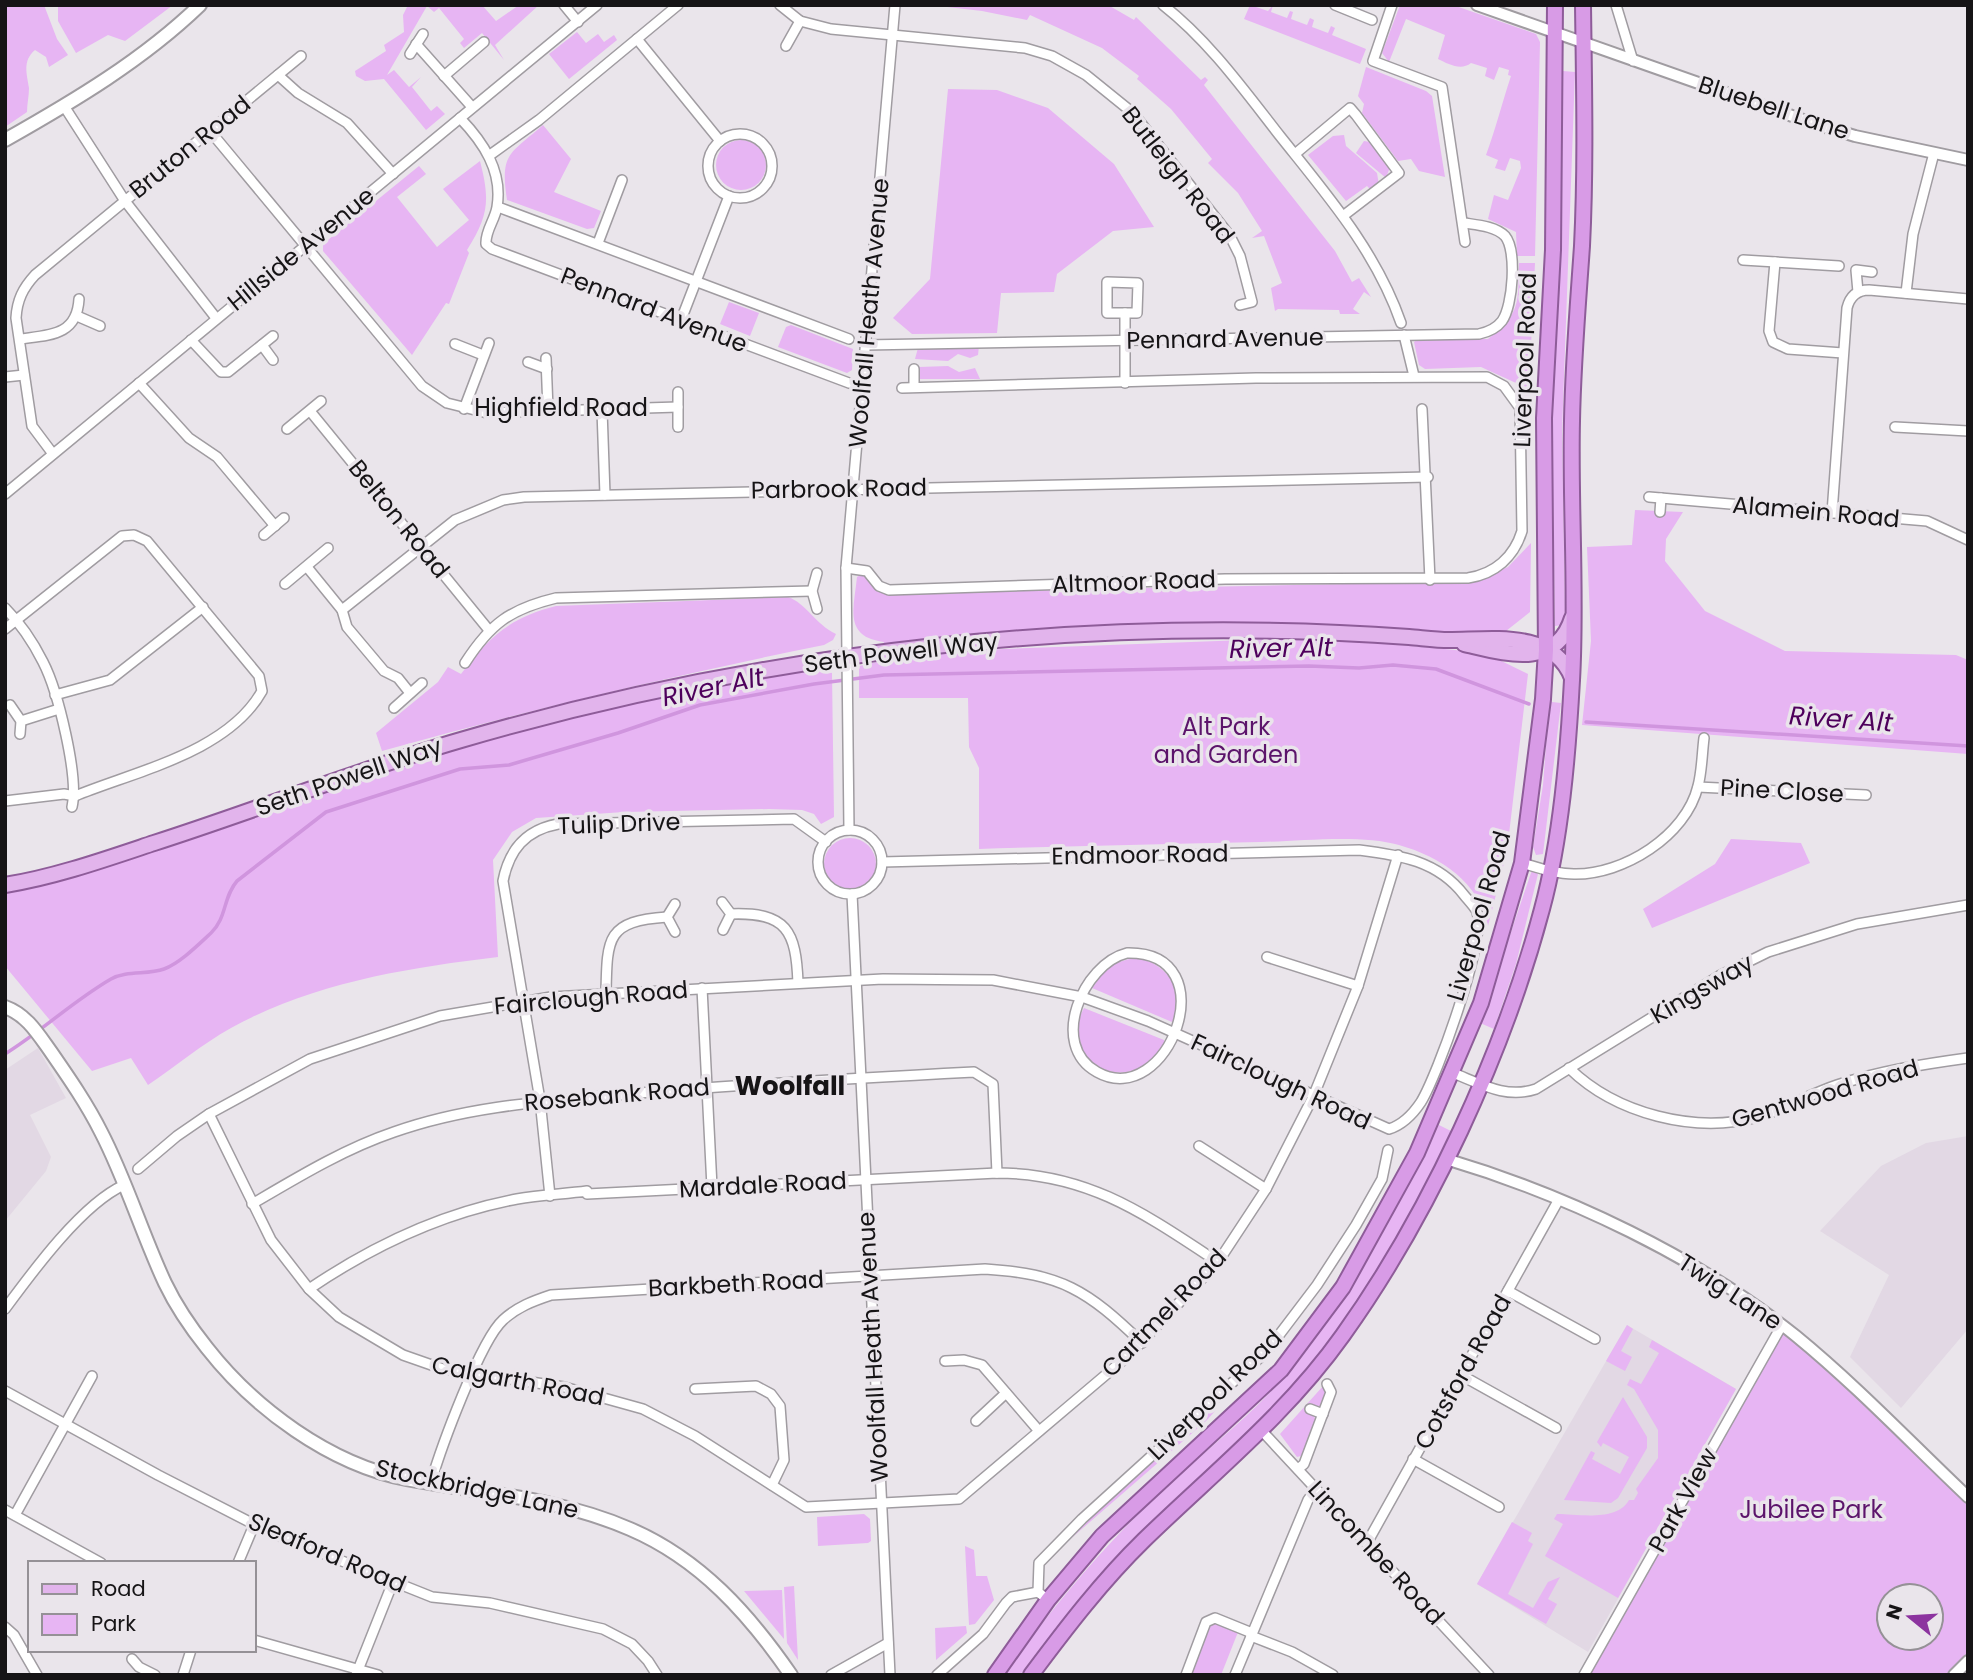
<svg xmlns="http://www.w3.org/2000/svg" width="1973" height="1680" viewBox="0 0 1973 1680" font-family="Poppins,sans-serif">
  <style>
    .built { fill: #e2d8e4 }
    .green { fill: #e7b5f3; fill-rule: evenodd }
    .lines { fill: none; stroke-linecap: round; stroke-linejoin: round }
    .stream { stroke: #d095de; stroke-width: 3.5 }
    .minor-casing { stroke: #a09ca1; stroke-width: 12 }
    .tertiary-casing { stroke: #a09ca1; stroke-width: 14 }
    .secondary-casing { stroke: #a09ca1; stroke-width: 16 }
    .primary-casing { stroke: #8e5c99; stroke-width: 18 }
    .trunk-casing { stroke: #8e5c99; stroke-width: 18 }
    .minor { stroke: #fff; stroke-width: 9 }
    .tertiary { stroke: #fff; stroke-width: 10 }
    .secondary { stroke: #fff; stroke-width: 12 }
    .primary { stroke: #e2b4ec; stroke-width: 14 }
    .trunk { stroke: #d89be6; stroke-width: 14 }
    .labels { text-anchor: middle; stroke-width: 7; stroke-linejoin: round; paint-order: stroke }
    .street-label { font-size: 24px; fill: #161416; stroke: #eae5eb }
    .park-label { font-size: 24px; fill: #5c146b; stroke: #eae5eb }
    .water-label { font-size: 26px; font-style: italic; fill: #4e005c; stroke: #eae5eb }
    .neighbourhood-label { font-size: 26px; font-weight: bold; fill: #161416; stroke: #eae5eb }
  </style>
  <rect width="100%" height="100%" fill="#eae5eb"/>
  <!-- built -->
  <g class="built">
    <path d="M38,1048L66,1098L30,1115L51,1157L46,1171L5,1221V1070Z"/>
    <path d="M1968,1136V1329L1901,1408L1850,1357L1889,1275L1820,1231L1881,1166L1926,1143Z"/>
    <path d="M1627,1325L1736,1389L1588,1652L1477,1584Z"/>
  </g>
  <!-- green -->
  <g class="green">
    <path d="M5,5H44L57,39L68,55L49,67L46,57L35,50C22,61 27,74 29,88C29,96 27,104 27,112L5,127Z"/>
    <path d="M58,5H173L125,41L108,35L76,53L58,21Z"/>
    <path d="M408,5H482L496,21L519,5H539L495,45L504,60L482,33L464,48L460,43L464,39L439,8L434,12L427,6L387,75L394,70L409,87L421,77L412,87L431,111L437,106L445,114L426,130L384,79L365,81L356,76L355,71L386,51L384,45L404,32L403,15Z"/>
    <path d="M930,5H1108L1134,20L1136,17L1201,80L1205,77L1208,80L1204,85L1335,251L1352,282L1359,278L1371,297L1364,292L1353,309L1360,314H1340L1339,310L1278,309L1275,311L1271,288L1282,283L1264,236L1252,238L1262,231L1238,193L1208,163L1212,159L1171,109L1137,79L1139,76L1102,48L1030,15L1027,20L982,11Z"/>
    <path d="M1250,5L1268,11L1273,5L1271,12L1287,18L1290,11L1293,12L1291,19L1307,25L1310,18L1314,20L1312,27L1328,33L1331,26L1335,28L1332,35L1366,49L1360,64L1244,19Z"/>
    <path d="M1400,5H1453L1536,34L1540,42L1535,256H1517L1516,232L1488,219L1494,195L1508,200L1521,168L1520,161L1510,158L1505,171L1495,168L1498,160L1486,155C1496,128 1502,103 1511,76L1508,75L1509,70L1499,67L1494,80L1485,76L1487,68L1471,63C1461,71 1448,64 1438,59L1445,35L1406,19L1389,62L1382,53Z"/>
    <path d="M577,32L586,43L598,34L604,42L614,35L617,40L569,79L549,54Z"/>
    <path d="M1366,67L1426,91L1432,96L1445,177L1419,171L1411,159L1398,161L1362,113L1364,104L1358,96Z"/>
    <path d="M1563,71L1575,72L1562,432L1565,611L1563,625L1555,626L1552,435Z"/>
    <path d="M948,89L997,90L1048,108L1114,164L1154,227L1113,231L1057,274L1054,292L1001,293L997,333L912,334L893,318L930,279Z"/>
    <path d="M543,125L571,159L554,192L601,211L594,228L587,229L507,200C500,153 509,155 543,125Z"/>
    <path d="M1344,135L1346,146L1377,173L1379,185L1370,189L1367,186L1346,201L1308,155L1333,136Z"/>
    <circle cx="741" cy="165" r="25"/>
    <path d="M1364,141L1370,142L1390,167L1386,178L1356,153Z"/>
    <path d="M480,161C490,200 489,215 467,250L469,253L449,304L446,303L412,355L323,251V244L419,166L426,174L397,197L437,247L469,220L443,189Z"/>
    <path d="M1519,263H1535L1528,408L1516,383L1481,367L1425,369L1419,365L1414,342L1419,339H1488C1521,313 1518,303 1519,263Z"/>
    <path d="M729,302L759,313L750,336L720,324Z"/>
    <path d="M791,325L853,349L852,370L847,373L778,347L786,327Z"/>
    <path d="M979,346L978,355L970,358L958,354L948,361L915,359L918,348Z"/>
    <path d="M948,366L959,372L975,368L980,379H916L915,370L919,367Z"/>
    <path d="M1635,510L1683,512L1666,539L1665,561L1705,611L1785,651L1956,655L1968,660V754L1582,725L1591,641L1587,547L1632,545Z"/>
    <path d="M1531,543L1530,612L1506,631V638L1214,631L881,652L884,642C843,637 854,608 857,577L862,574L879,592L901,593L1445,582L1478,580L1508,567Z"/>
    <path d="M788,597C806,603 815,624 836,634L833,640L824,645C675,675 528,710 382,751L376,733L438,682L448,667L461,674C489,637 509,618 556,606Z"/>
    <path d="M1324,637L1485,653L1528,674L1507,851L1488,926C1479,882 1441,857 1399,845C1362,834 1300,841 1261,842C1167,844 1073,846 979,849V768L969,747L968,698H859V666L921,652Z"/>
    <path d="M816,668L832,673L834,817L821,824L814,814L802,810L769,809L624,812L536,818L512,832L493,860L498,957C406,968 313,983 231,1028C202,1044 175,1067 148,1085L131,1058L92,1071L5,966V891L368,773L585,711Z"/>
    <path d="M1550,693L1552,702L1561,703L1543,854L1536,855L1533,847L1543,785Z"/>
    <circle cx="850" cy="864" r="26"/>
    <path d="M1731,839L1801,843L1810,863L1652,928L1643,909L1715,864Z"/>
    <path d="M1532,870L1538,874L1516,964L1494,1029L1480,1023Z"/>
    <path d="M1136,957C1167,964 1187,990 1172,1022L1092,988L1109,965Z"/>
    <path d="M1084,1008L1164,1040V1044C1132,1102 1054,1062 1084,1008Z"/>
    <path d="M1437,1124L1451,1131C1406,1223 1357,1320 1287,1396C1253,1434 1211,1465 1174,1500C1118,1554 1067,1612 1020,1675H1004C1052,1607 1106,1543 1167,1486C1203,1453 1243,1422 1276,1386C1346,1310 1392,1215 1437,1124Z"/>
    <path d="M1627,1325L1633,1329L1621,1351L1632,1357L1625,1371L1606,1361Z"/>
    <path d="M1782,1325L1968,1496V1664L1957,1675H1584ZM1889,1596H1931V1638H1889Z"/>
    <path d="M1652,1340L1736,1389L1618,1598L1545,1556L1563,1524L1554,1519L1557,1514C1578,1514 1617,1522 1629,1500H1634L1638,1493L1636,1489L1658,1458V1430L1634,1389L1627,1385L1630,1379L1641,1384L1659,1353L1649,1347Z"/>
    <path d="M1324,1385L1327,1390L1322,1406H1309L1306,1412L1314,1416L1316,1422L1304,1455L1297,1457L1280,1434Z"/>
    <path d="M1623,1397L1647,1437V1448L1618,1498L1611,1503L1564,1500L1591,1451L1595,1453L1592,1459L1620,1474L1629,1457L1603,1443L1601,1447L1597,1442Z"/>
    <path d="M1214,1407L1216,1410L1206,1421L1045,1561L1079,1526Z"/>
    <path d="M864,1514L870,1519L871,1541L868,1543L818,1546L817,1517Z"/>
    <path d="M1512,1522L1532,1533L1528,1541L1533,1544L1508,1594L1533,1608L1548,1582L1560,1577L1548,1599L1557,1604L1546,1624L1477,1584Z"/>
    <path d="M965,1546L974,1550L976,1576H987L994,1600L975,1624L969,1625Z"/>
    <path d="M794,1586L798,1660L787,1643L784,1587Z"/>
    <path d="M782,1590L784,1639L744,1591Z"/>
    <path d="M1216,1623L1238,1632L1221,1675H1189L1209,1627Z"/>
    <path d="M966,1626L967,1633L936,1660L935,1628Z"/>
  </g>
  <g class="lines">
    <!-- stream -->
    <g class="stream">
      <path d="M1586,722L1968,746"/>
      <path d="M5,1054C42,1031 73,1001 111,979C127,970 147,975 164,969C180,963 198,945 211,933C227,918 223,897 237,881L326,812L460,769L509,765L618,733L700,705L814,684L884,675L1309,666L1359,668L1393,665L1436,669L1529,704"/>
    </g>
    <!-- minor casing -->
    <g class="minor-casing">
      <g id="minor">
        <path d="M564,5L578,22"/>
        <path d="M780,5L800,21L831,29L1025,48L1052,56L1086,75L1133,113L1230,236L1240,256L1252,302L1240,305"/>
        <path d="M1163,5C1209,41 1244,90 1280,136C1327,195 1376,251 1401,323"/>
        <path d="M1335,5L1372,20"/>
        <path d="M1392,5L1373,61L1442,87L1465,242"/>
        <path d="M1616,5L1633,61"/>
        <path d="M637,39L720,141"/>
        <path d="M416,44L472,107"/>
        <path d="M786,46L800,21"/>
        <path d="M410,54L423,34"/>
        <path d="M278,75L298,93L347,123L393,174"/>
        <path d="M444,76L484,42"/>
        <path d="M64,106L125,201L216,318"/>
        <path d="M460,118C483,142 503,171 497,207C495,220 485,231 486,244L492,249L849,383L863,385"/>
        <path d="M210,131L422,386L447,403L487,413L678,407"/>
        <circle cx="740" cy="166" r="32"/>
        <path d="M1295,154L1350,108L1356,115L1399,173L1343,216"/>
        <path d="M490,155L539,120L678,5"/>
        <path d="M498,207L849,339"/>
        <path d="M598,243L622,180"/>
        <path d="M1743,260L1839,266"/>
        <path d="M1775,262L1769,331L1773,342L1788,349L1843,353"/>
        <path d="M1107,282L1138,283L1137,313H1107Z"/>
        <path d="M1858,292L1856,270L1872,272"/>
        <path d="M1906,293L1913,234L1934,153"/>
        <path d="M1125,313V383"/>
        <path d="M77,316L100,326"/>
        <path d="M681,320L729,196"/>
        <path d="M1404,335L1414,376"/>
        <path d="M20,339C49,335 77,336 79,299"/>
        <path d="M191,340L221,372H228L273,336"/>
        <path d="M455,344L483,355"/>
        <path d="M262,345L273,360"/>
        <path d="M865,345L1479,334C1488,332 1496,329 1502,321C1513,306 1517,250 1505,236C1495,226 1477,225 1464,223"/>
        <path d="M546,358L548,410"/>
        <path d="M528,362L547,369"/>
        <path d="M914,369V387"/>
        <path d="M5,377L24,375"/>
        <path d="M139,383L189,438L217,457L275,526"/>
        <path d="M678,392V427"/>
        <path d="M464,409L489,343"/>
        <path d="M1422,409L1430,580"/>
        <path d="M602,410L605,495"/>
        <path d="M310,411L488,629"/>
        <path d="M1895,427L1968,431"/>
        <path d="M287,429L321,401"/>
        <path d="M53,454L32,426L16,318C17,300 23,288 35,275L301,56"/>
        <path d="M5,494L597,5"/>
        <path d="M1649,497L1927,521L1968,540"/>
        <path d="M1660,512L1661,498"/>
        <path d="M1832,513L1847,308C1850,296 1857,290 1869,290L1968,299"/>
        <path d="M264,535L284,518"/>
        <path d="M307,567L342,610L347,627L384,671L398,678L410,693"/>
        <path d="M846,568L867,571L879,586L889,590L1225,579L1468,578C1495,574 1514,557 1522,531L1520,408L1504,386L1487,377L1256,378L902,388"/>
        <path d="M285,584L328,548"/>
        <path d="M5,608C20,623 34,644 43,662C58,691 79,777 72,807"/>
        <path d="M817,609L812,591L817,573"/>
        <path d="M342,610L455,520L503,500L524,497L1428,477"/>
        <path d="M5,629L122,536L134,535L147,541L259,676L262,691C228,752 136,771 75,796L64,794L5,801"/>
        <path d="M465,663C490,624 510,609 556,598L812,591"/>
        <path d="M55,695L110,680L203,607"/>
        <path d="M10,705L21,721L20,734"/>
        <path d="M394,708L422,683"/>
        <path d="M21,721L59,709"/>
        <path d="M1698,787L1866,795"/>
        <path d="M849,830L846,568L895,5"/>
        <circle cx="850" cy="862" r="32"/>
        <path d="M1522,863C1539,868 1556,874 1574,874C1623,875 1686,836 1698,786C1702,771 1702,754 1704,738"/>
        <path d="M852,894L890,1675"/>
        <path d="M722,902L731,914L723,930"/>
        <path d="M675,904L667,917L675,932"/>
        <path d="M731,914C787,912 796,931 798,983"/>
        <path d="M1127,953C1229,951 1168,1112 1097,1072C1048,1045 1083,964 1127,953Z"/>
        <path d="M1267,957L1358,986"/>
        <path d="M702,988L712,1187"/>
        <path d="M606,993C607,937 607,921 667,917"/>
        <path d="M1569,1068C1616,1114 1695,1134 1758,1117C1785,1109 1810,1094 1837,1085C1880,1071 1924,1064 1968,1058"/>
        <path d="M1453,1073C1481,1084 1506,1099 1536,1089L1719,976L1768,952L1857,924L1968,905"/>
        <path d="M209,1114L271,1240L309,1289L339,1317L403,1355L443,1369L564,1387L643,1409L695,1436L806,1507L959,1499L1128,1356L1218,1262L1266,1189L1313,1097L1358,986L1398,855"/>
        <path d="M1199,1146L1266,1189"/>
        <path d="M138,1169L177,1136L209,1114L310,1059L440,1016L551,997L883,979L993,980L1082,997L1148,1021L1389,1129C1402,1125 1413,1114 1421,1102C1438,1074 1486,941 1477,912C1475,907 1468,900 1464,895C1438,861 1400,855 1359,850L882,862"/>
        <path d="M550,1196L540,1100L503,881C509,850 525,830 558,824L794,819L826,842"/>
        <path d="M252,1204C298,1177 344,1149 394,1132C470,1105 550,1101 629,1094C744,1084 859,1078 974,1072L993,1084L997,1173"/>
        <path d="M309,1289C371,1247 442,1213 517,1199C540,1195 564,1194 587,1191V1194L997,1173C1088,1173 1145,1214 1218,1262"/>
        <path d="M1508,1291L1595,1339"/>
        <path d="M5,1309C33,1271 82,1204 124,1185"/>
        <path d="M945,1361L964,1360L982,1365L1039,1431"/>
        <path d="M1461,1375L1556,1428"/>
        <path d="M695,1389L756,1386L771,1394L780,1406L784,1460L772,1485"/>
        <path d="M5,1391L158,1475L267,1531L432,1597L490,1603L603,1629L632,1644L648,1661L657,1675"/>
        <path d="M1310,1409L1323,1414"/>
        <path d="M976,1421L1006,1393"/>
        <path d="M1262,1431L1489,1675"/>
        <path d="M1413,1459L1499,1507"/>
        <path d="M1298,1469L1304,1464L1331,1392L1327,1384"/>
        <path d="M431,1482C441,1448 480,1341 503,1320C517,1307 533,1301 551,1295L985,1269C1062,1274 1087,1290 1142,1343"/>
        <path d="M5,1510L101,1563"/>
        <path d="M15,1515L92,1376"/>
        <path d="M1367,1543L1558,1201"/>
        <path d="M238,1563L254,1525"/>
        <path d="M1048,1600L1038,1592L1039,1563L1082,1519L1267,1351L1317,1285L1356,1225L1382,1179L1388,1150"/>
        <path d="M5,1627L14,1635L37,1675"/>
        <path d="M1251,1636L1292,1652L1333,1675"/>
        <path d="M254,1640L378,1675"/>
        <path d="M132,1659L139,1667L155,1675"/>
        <path d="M183,1675L191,1650"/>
        <path d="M356,1675L393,1582"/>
        <path d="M831,1675L888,1643"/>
        <path d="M937,1675L983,1634L1006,1603L1012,1597L1038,1592"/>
        <path d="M1186,1675L1206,1622L1215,1618L1252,1633"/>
        <path d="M1235,1675L1308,1500L1316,1489"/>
        <path d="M1584,1675L1782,1325"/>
      </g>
    </g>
    <!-- tertiary casing -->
    <g class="tertiary-casing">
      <g id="tertiary">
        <path d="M1477,5L1812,123L1855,136L1968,160"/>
        <path d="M1446,1159C1567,1195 1698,1257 1796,1336C1857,1386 1911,1443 1968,1497"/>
        <path d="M1954,1675L1968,1661"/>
      </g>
    </g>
    <!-- secondary casing -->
    <g class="secondary-casing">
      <g id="secondary">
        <path d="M5,140C74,101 143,60 200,5"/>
        <path d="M5,1007C27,1015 38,1034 51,1052C69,1078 87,1104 101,1132C126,1180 142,1234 165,1283C176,1306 191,1328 207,1348C254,1408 329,1464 406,1479C481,1493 559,1498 630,1529C700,1559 749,1614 791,1675"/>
      </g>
    </g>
    <!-- primary casing -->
    <g class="primary-casing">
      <g id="primary">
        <path d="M1464,644C1504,653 1556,670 1572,618"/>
        <path d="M5,885C55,877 106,859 154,843C257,810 357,770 461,740C766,651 1092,614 1409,637C1422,638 1436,640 1449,640C1490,640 1553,629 1572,678"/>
      </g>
    </g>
    <!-- trunk casing -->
    <g class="trunk-casing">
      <g id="trunk">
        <path d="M995,1675L1048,1600L1102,1536L1281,1370L1343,1287L1417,1153L1481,1003L1522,863L1543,699L1546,650L1544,418L1553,250L1555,5"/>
        <path d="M1031,1675C1066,1628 1102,1581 1144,1540C1213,1473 1287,1414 1343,1335C1429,1215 1504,1052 1542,909C1561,839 1568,754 1572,680C1577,594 1570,508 1572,421C1573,363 1578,304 1582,246C1586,166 1584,85 1583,5"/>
      </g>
    </g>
    <!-- minor -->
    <use href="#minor" class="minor"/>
    <!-- tertiary -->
    <use href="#tertiary" class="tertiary"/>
    <!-- secondary -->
    <use href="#secondary" class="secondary"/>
    <!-- primary -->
    <use href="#primary" class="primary"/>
    <!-- trunk -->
    <use href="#trunk" class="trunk"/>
  </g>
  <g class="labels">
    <!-- street labels -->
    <g class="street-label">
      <text transform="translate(1774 108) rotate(18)" y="8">Bluebell Lane</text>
      <text transform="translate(190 147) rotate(-39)" y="8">Bruton Road</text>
      <text transform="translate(1178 175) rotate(52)" y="8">Butleigh Road</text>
      <text transform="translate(301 249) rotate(-39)" y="8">Hillside Avenue</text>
      <text transform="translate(654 310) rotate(21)" y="8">Pennard Avenue</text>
      <text transform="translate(869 313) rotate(-85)" y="8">Woolfall Heath Avenue</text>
      <text transform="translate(1225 339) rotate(-1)" y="8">Pennard Avenue</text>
      <text transform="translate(1525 360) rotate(-88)" y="8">Liverpool Road</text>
      <text x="561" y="416">Highfield Road</text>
      <text transform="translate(839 489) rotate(-1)" y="8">Parbrook Road</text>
      <text transform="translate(1816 512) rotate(5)" y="8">Alamein Road</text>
      <text transform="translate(399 519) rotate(51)" y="8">Belton Road</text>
      <text transform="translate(1134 582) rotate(-2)" y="8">Altmoor Road</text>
      <text transform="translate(901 653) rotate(-7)" y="8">Seth Powell Way</text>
      <text transform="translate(349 777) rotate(-19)" y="8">Seth Powell Way</text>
      <text transform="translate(1782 791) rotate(3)" y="8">Pine Close</text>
      <text transform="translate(619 824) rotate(-2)" y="8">Tulip Drive</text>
      <text transform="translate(1140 855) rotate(-1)" y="8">Endmoor Road</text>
      <text transform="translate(1479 916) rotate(-74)" y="8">Liverpool Road</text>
      <text transform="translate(1702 989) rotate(-30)" y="8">Kingsway</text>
      <text transform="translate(591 998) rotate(-5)" y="8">Fairclough Road</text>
      <text transform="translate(1281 1082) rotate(25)" y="8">Fairclough Road</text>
      <text transform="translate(1825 1094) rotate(-16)" y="8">Gentwood Road</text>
      <text transform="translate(617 1095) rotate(-5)" y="8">Rosebank Road</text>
      <text transform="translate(763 1185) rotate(-3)" y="8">Mardale Road</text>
      <text transform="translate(736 1284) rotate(-3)" y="8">Barkbeth Road</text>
      <text transform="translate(1730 1292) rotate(33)" y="8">Twig Lane</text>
      <text transform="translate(1164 1313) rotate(-46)" y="8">Cartmel Road</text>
      <text transform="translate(873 1347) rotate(-93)" y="8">Woolfall Heath Avenue</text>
      <text transform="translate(1463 1372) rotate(-61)" y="8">Cotsford Road</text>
      <text transform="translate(518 1381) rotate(11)" y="8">Calgarth Road</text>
      <text transform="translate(1215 1395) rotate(-44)" y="8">Liverpool Road</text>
      <text transform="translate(477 1489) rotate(12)" y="8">Stockbridge Lane</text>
      <text transform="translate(1683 1500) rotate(-61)" y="8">Park View</text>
      <text transform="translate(327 1553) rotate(23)" y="8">Sleaford Road</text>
      <text transform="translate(1376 1553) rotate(47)" y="8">Lincombe Road</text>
    </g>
    <!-- park labels -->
    <g class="park-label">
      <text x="1226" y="735">Alt Park<tspan x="1226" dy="28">and Garden</tspan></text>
      <text x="1811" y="1518">Jubilee Park</text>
    </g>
    <!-- water labels -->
    <g class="water-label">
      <text transform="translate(1281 648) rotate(-1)" y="9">River Alt</text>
      <text transform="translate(713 687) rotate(-12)" y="9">River Alt</text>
      <text transform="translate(1841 719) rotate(4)" y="9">River Alt</text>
    </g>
    <!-- neighbourhood labels -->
    <g class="neighbourhood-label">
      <text x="790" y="1095">Woolfall</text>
    </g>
  </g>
  <!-- border -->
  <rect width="1973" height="1680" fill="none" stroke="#161416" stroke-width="14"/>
  <!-- legend -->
  <rect x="28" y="1561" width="228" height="91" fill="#eae5eb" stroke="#959196" stroke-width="2"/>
  <rect x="42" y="1584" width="35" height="10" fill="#e2b4ec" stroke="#959196" stroke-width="2"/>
  <text x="91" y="1596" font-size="21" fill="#161416">Road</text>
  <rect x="42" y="1614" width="35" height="21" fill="#e7b5f3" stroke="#959196" stroke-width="2"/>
  <text x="91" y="1631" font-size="21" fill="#161416">Park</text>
  <!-- north arrow -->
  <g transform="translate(1910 1617) rotate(288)"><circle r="33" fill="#eae5eb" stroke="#959196" stroke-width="2"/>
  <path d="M0-5L12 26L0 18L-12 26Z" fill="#8c339f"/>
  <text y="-10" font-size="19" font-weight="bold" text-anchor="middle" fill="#161416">N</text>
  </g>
</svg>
